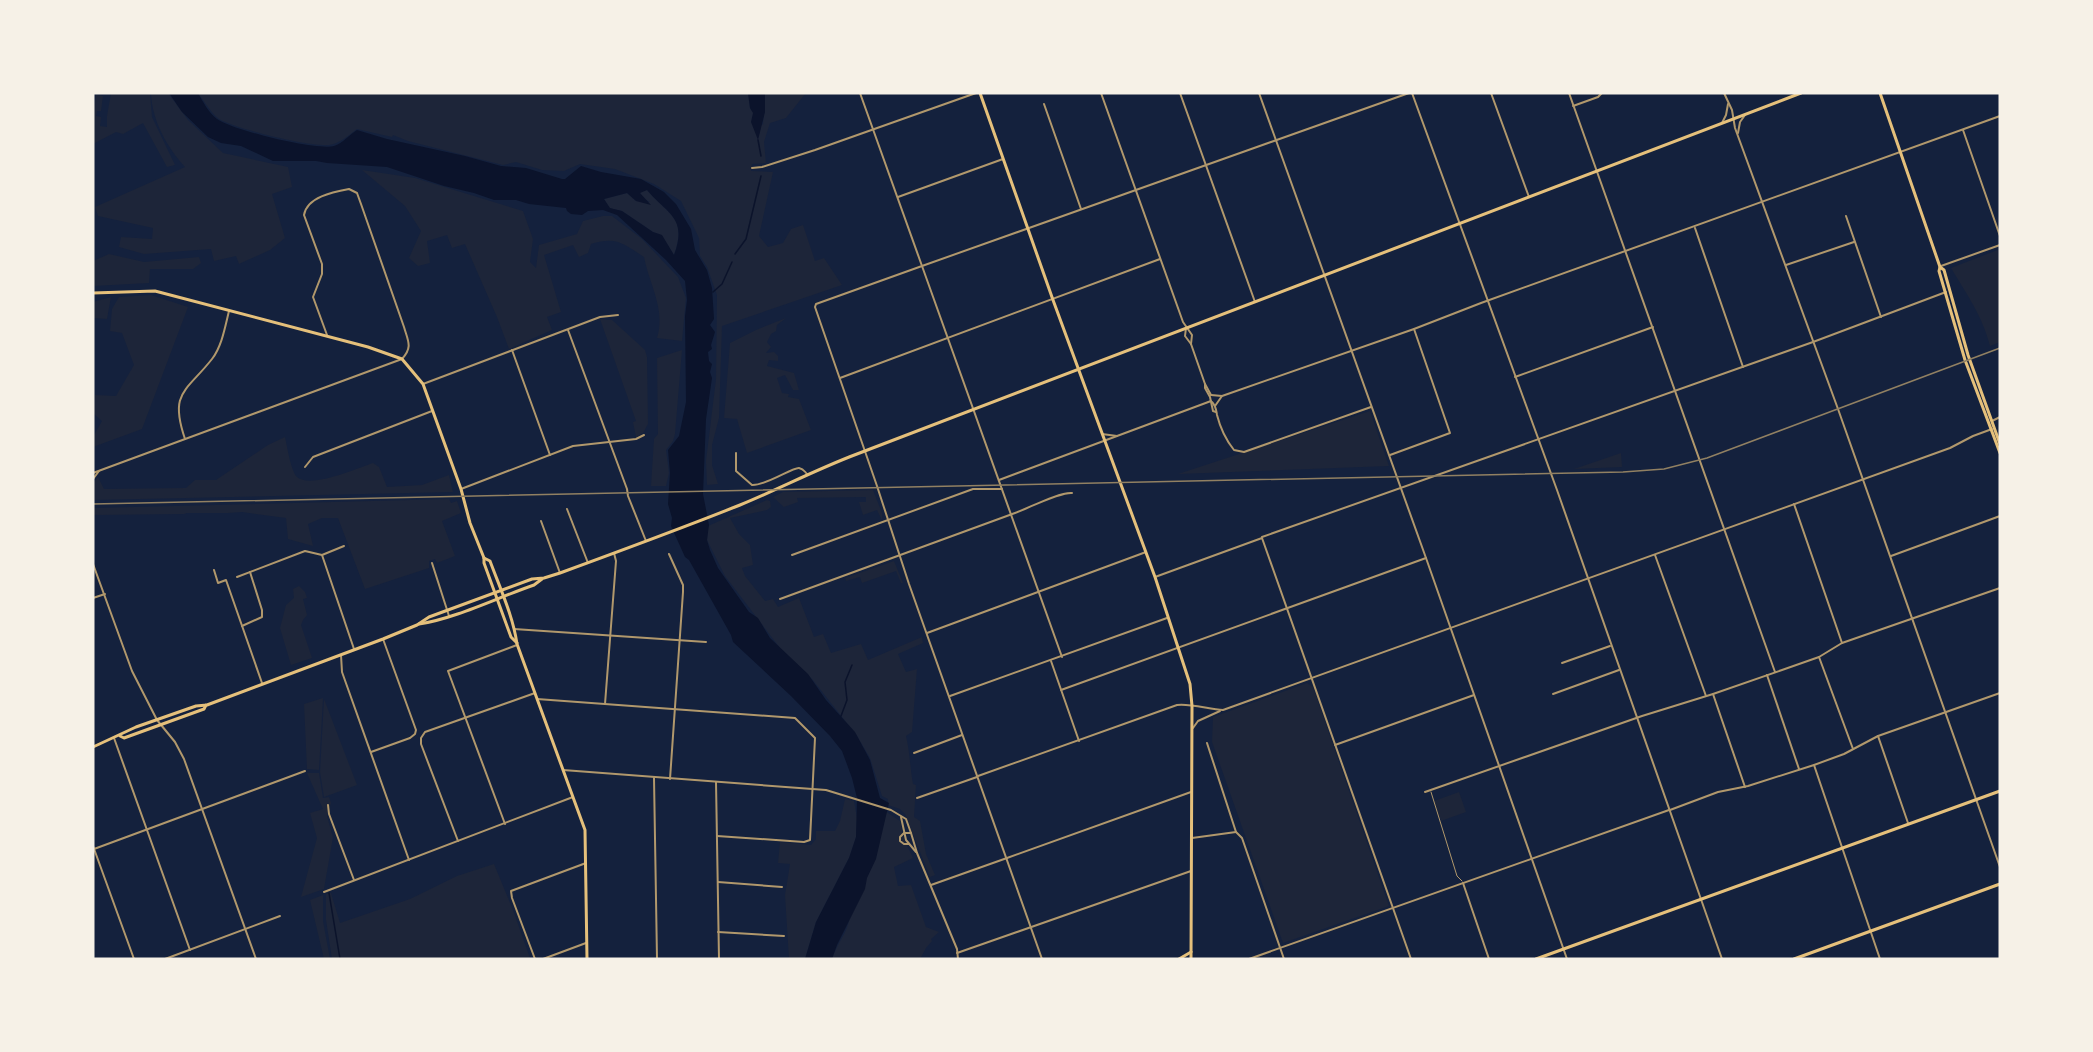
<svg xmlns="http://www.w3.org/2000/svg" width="2093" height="1052" viewBox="0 0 2093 1052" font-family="Figtree,sans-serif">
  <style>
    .green { fill: #1d2539 }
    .water { fill: #0b132b; fill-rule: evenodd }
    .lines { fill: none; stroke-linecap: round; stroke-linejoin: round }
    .stream { stroke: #0b132b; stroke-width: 1.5 }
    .service { stroke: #b1986c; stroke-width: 1 }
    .minor { stroke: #b1986c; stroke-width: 2 }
    .tertiary { stroke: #b1986c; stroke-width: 2 }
    .secondary { stroke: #e5c07b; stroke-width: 3 }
    .rail { stroke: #918062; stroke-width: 1.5 }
  </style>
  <rect width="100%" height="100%" fill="#14213d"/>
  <!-- green -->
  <g class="green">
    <path d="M111,93H150L152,117L175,165L167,167L143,123L123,134L116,132L93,144V112L96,95L103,96L101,111H97L96,116L101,117L100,126L107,127V116Z"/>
    <path d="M151,93H168L188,120L223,153L288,167L292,187L272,194L285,238L270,250L239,264L236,256L214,261L211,249L144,254L119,247L121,237L152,239L153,228L98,216L95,207L185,167C167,147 152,121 151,93Z"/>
    <path d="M198,93H748L750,108L763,125L765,93H806L786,118L770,123L764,142L766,163L752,164L751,171L773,172L759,236L768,247L783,243L791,229L803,225L815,261L824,258L842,285L722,326L719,418L712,445V465L718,484L707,485L706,461L716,379L717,295L707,267L700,256L699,238L681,201L654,184L615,169L580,164L564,171L542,170L516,162L503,165L408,141L393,135L392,137L357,129C349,135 339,144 329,145C310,147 236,129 219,119C211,113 204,101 198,93Z"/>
    <path d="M362,170L415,178L523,211L533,239L530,262L536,268L539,245L577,234L583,221L603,216H612L642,239L678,277L686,298L682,341L657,338C666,309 649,284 644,257C623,243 616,236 591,244L588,253L579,257L573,245L544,255L561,312L547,317L552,330L509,349L497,317L465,244L452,248L447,235L427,241L430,263L418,266L409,258L421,231L405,206Z"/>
    <path d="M647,190C668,215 688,217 674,255L661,235L653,232L622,211L609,208L604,199L627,193L636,201L650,202L644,199L639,192Z"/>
    <path d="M2000,249V342L1990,346C1982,315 1967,295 1951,268Z"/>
    <path d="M109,254L144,262L199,257L201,263L193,269H150L149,283L93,286V261Z"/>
    <path d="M151,295L188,307L142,429L93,447V437L102,421L93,413L95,395L116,396L134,365L122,333L110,331L112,309L119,297Z"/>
    <path d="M111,297L107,319L93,318V302Z"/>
    <path d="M786,318L777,325L776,331L771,334L767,342L771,347L766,353L774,352L778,356V361L769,360L767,366L794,373L799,390H793L785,375L777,378L782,393L789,394L788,397L799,399L811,430L747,453L737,419L724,418L730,343L756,330Z"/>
    <path d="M600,319L612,320L645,350L647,357L648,424L643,433L636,437L633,422L636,421Z"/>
    <path d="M682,350L675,434L673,441L666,450L669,473L666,486H651L654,439L658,434L657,358Z"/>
    <path d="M1370,411L1389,466L1178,474Z"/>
    <path d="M285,437C287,446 291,471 297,477C311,489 358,468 373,463L379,467L387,487L422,485L449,475L453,492L93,500V483L98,477L104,489L186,488L195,480H216L268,445Z"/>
    <path d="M1621,453L1622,467L1574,469Z"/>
    <path d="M873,490L882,513V520L877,510L863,515L859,502H866V497L797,498L798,502L784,507L773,497L783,492Z"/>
    <path d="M449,499L451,503L457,501L461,513L442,521L455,556L437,563L435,559L429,561V568L365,589L338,518H322L308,524L313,546L288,539L286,518L242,512L228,513H187L184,514L93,515V508Z"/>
    <path d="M767,500L770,501L771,507L767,510L730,518L739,534L750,545L753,565L742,568L745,576L765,601L773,599L778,607L799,598L814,637L823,634L831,653L861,644L868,660L922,637L923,643L898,654L906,672L917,669L912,732L906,736C910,753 910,767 913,784L916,785L914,817L920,821L926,854L935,875L930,877L905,814L900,809L888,805V799L882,796L870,758L857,736L812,679L780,648L725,576L707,540L708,526Z"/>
    <path d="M894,561L903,583H901L896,571L862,583L860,577L846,581L845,578Z"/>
    <path d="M299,586L305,592L307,598L303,599L307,615L303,620L301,625L312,658L291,665L280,628L286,605L294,598L293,589Z"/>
    <path d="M1307,683L1313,687L1389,906L1283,943L1212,742L1213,717Z"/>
    <path d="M323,698L319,770L307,769L304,704Z"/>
    <path d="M324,699L357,785L324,797L320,772Z"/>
    <path d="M307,773H319L323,798L329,797L331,803L327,816L333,837L324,889L301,897L317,838L310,813L323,809Z"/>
    <path d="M1459,792L1466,812L1441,821L1434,801Z"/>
    <path d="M845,799L854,801L857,818L856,837L849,858L816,922L805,959H789L785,895L790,864L778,863L780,842L811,845L816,839V831H835L840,821Z"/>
    <path d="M885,811L900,821L904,839L913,858L894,867L898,886L911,885L926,927L939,932L931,939L932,941L926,948L920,959H832C836,945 848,932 849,919L869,872Z"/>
    <path d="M494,864L513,910L530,958L332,959L326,920V894L331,893L340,923L410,899L457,876Z"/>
    <path d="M323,895V921L330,959H324L310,900Z"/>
  </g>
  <!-- water -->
  <g class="water">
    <path d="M169,93H198C203,102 209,113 217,119C232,130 317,151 334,146C343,143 349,135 357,130L387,139L465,156L501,166L526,168L562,179H565L581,166L601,172L641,179L664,192L676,204L691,229L695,250L707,270L712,288L714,319L710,325L715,332L711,345L712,349L708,352L709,361L712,364L710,372L712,378L706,419L703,494L709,525L707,540L710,550L718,568L749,612L758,618L770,638L808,674L826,700L855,732L870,760L880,798L889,803L876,859L867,878L865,889L837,945L832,959H805L816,922L849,858L856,837L857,798L852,778L842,751L830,736L791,696L733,642L731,635L689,560L685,557L671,526L672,518L668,504L670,473L668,450L679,436L686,402L685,316L687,300L685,281L666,260L617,215L603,210L588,211L582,215L571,214L567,211L566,208L529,204L516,200H494L474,193L444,186L387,167L327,163L316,161H273L241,146L221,143L208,137L182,112ZM647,190C667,214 688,217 674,255L662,235L653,232L622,211L610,208L604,199L627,193L636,201L651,205L640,193Z"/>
    <path d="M748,93H765V112L758,140L751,122L753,113L750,108Z"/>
  </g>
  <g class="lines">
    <!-- stream -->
    <g class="stream">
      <path d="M758,140L761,156"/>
      <path d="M735,254L746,239L761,176"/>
      <path d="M713,292L722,284L732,262"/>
      <path d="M841,716L847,700L845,682L852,665"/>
      <path d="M329,893L340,959"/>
    </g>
    <!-- service -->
    <path class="service" d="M1431,792L1457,876L1462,881"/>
    <!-- minor -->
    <g class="minor">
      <path d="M1101,93L1183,322L1192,335L1191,344"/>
      <path d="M1180,93L1255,302"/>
      <path d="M1491,93L1529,197"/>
      <path d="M1569,93L1775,672"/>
      <path d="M1724,93L1732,110L1735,128L1838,409L2000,867"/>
      <path d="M1044,104L1081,209"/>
      <path d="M1573,106L1598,97L1602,93"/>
      <path d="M1722,123L1726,115L1728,104"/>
      <path d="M1963,130L2000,236"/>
      <path d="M1738,133L1740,122L1745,115"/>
      <path d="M752,168L762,167L815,150L976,93"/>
      <path d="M898,197L1003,159"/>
      <path d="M1846,216L1881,317"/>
      <path d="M1695,228L1743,367"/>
      <path d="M1786,265L1854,242"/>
      <path d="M1941,266L2000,245"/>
      <path d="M1186,328L1185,336L1191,344L1205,384V388L1210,397L1213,411L1216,412"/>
      <path d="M568,330L627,489L628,496L646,541"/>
      <path d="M512,350L550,455"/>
      <path d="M1515,377L1653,327"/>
      <path d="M840,378L1160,259"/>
      <path d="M423,384L600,317L618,315"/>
      <path d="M1205,384L1211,395"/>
      <path d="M1211,395L1222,396L1414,329L1481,303L2000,116"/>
      <path d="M1212,402C1216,406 1216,409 1217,415C1220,427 1226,440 1234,450L1244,452L1371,407"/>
      <path d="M1215,406L1222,396"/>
      <path d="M1102,434L1117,436"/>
      <path d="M185,439C169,392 186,392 212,359C222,346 225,327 229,311"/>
      <path d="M736,453V471L752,485C766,486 793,467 799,468C804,469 804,471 807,474"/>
      <path d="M1390,455L1450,433L1414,329"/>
      <path d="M305,467L313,457L432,411"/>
      <path d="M93,473L402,359C413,347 408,341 404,327L361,204L357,193L349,189C333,192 307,197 304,215L322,264V274L313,297L327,335"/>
      <path d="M93,479L99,471"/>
      <path d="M999,480L1211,401"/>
      <path d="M461,489L573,446L636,439L644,435"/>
      <path d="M1794,504L1842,643"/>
      <path d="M567,509L588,563"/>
      <path d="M541,521L560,573"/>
      <path d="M1262,537L1813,342L1946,292"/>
      <path d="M344,546L322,555L354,649"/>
      <path d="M669,554L683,585V592L670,779"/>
      <path d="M792,555L973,489H1002"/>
      <path d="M1655,555L1706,696"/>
      <path d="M1891,556L2000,516"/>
      <path d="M432,563L449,616"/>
      <path d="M214,570L218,583L226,580L262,683"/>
      <path d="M237,577L305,551L322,555"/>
      <path d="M780,599L1015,513C1029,508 1059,492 1072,493"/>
      <path d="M242,626L262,617V610L250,572"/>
      <path d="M514,629L706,642"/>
      <path d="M927,633L1146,552"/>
      <path d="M341,655L342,672L409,860"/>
      <path d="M1062,657L922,266L1409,93"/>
      <path d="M1819,657L1853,749"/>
      <path d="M1051,661L1079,741"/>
      <path d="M1562,663L1610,646"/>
      <path d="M1767,675L1799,769"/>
      <path d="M1061,690L1426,558"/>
      <path d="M1553,694L1619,670"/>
      <path d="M1713,694L1745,787"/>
      <path d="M950,696L1167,618"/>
      <path d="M537,699L795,718L815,738L810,840L804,842L717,836"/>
      <path d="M605,704L616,561L614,553"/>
      <path d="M1878,736L1908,823"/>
      <path d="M114,738L190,950"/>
      <path d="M1207,743L1236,832L1242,838L1284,959"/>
      <path d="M1335,745L1474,695"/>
      <path d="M371,752L410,738L415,734L416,730L383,639"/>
      <path d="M914,753L962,735"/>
      <path d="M1814,765L1880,959"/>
      <path d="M654,778L657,959"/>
      <path d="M716,782L719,959"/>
      <path d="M1425,792L1642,716L1713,694L1782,670L1819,657L1842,643L2000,588"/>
      <path d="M917,798L977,777"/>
      <path d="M328,805L329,814L354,880"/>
      <path d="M1670,810L1718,792L1748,786L1814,765L1844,754L1878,736L2000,693"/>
      <path d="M505,824L448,671L517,645"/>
      <path d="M1192,838L1236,832"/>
      <path d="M458,841L421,744V738L425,732L535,693"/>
      <path d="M93,846L134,959"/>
      <path d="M94,849L305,771"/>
      <path d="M1007,858L1191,792"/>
      <path d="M718,882L782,887"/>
      <path d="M1463,883L1489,959"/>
      <path d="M324,892L573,797"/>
      <path d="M718,932L784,936"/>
      <path d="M957,953L1191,871"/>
      <path d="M165,959L280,916"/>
      <path d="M535,959L512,898L511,891L586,863"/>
      <path d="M543,959L586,943"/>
    </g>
    <!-- tertiary -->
    <g class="tertiary">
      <path d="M860,93L922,266L816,304L815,307L877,486L909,584L1042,959"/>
      <path d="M1259,93L1426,558L1567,959"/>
      <path d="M1412,93L1557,490L1722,959"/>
      <path d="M1992,421L2000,417"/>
      <path d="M93,564L132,671L157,720L175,742L184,759L256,959"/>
      <path d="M1155,577L1262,538L1411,959"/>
      <path d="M93,598L105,594"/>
      <path d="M1193,728L1198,721L1220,711"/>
      <path d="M563,770L826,790L891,810L906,819L911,833"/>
      <path d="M978,776L1177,705C1188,703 1209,709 1223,710L1950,448L1973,436L1992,429"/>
      <path d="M901,817L906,840L916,852"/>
      <path d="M904,833H911L917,853L957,949L958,959"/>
      <path d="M904,833L900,837V841L904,844H909"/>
      <path d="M931,885L1007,858"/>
      <path d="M1249,959L1669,810"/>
    </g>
    <!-- secondary -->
    <g class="secondary">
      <path d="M980,93L1053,300L1155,577L1190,684L1192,706L1191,959"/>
      <path d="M1880,93L1940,267L1944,270L1968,355L2000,444"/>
      <path d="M1940,267L1939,271L1965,360L2000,453"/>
      <path d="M93,293L155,291L368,347L402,359L423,384L461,489L470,523L484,558V563L511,637L517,643"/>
      <path d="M484,558L490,561C500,588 513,616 517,644L585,830L587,959"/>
      <path d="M419,624C454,619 499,597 534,585L542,579"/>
      <path d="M120,736L124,738L204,709L206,705"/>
      <path d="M93,747L136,727L196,706L207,705L383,639L417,625L429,617L532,579L544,578L560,573C620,551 680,529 740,505C779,489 817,469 857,454L1801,93"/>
      <path d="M1179,959L1191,952"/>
      <path d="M1536,959L2000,791"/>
      <path d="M1794,959L2000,884"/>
    </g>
    <!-- rail -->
    <path class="rail" d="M93,504L1623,472L1664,469L1707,458L2000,348"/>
  </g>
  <!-- border -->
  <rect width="2093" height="1052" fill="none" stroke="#f6f1e7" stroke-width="189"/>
</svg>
